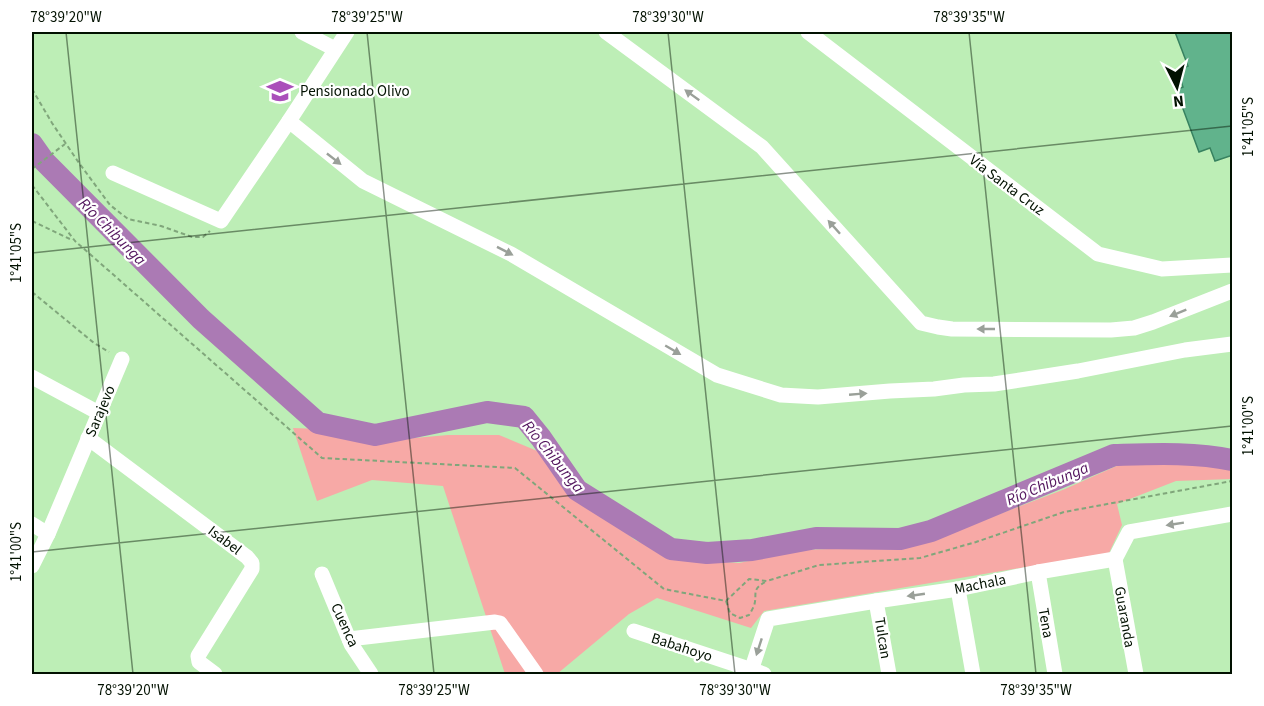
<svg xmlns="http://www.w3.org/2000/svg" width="1264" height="706" viewBox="0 0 1264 706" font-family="'Source Sans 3',sans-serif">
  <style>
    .green { fill: #f7a9a6 }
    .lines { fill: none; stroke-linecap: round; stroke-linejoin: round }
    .river { stroke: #ab7ab4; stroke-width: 22 }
    .building { fill: #61b38c; stroke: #378260; stroke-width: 1.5 }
    .path { stroke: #80a67b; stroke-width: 2; stroke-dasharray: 4.5 3; stroke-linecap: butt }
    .minor { stroke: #fff; stroke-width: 15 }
    .oneway { fill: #9aa099 }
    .ticks { fill: none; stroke: #021101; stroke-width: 1.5; stroke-opacity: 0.45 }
    .labels { text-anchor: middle; stroke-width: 4.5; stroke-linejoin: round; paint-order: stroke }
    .poi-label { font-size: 15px; fill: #021101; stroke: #fff; text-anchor: start }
    .street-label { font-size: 15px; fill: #021101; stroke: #fff }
    .water-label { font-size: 16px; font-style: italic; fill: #52145d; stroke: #fff }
    .neatline { fill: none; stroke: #021101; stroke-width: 2 }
    .ticks-label { font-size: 15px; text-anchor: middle; fill: #021101 }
  </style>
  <rect width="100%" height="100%" fill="#bdeeb6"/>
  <!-- green -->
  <path class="green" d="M293,428L322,429L355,439H403L448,435H499L542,453L590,505L635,540L679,559L739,563L801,550L884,547L942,536L1065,489L1130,460L1232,463V479L1176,481L1117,504L1122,525L1109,553L764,611L751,628L657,598L629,614L557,674H505L443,486L372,480L317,501Z"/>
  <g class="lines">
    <!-- river -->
    <path class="river" d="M32,144L44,161L201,319L318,423L375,435L487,412L524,417L541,438L577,490L671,549L707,553L752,550L816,538L900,539L931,531L1114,455C1152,454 1195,452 1232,460"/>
  </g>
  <!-- building -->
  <path class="building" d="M1175,32H1233V155L1215,161L1210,148L1199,152L1176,90L1183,87L1177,70L1188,66Z"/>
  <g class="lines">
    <!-- path -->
    <g class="path">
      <path d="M32,89L52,123L79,163L110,205L128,219L161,226L192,237H203L210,231"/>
      <path d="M32,169L65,144"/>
      <path d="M32,185L75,241L322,458L515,468L664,589L726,601L749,579L767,581L819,565L920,558L976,542L1064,512L1232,481"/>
      <path d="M32,221L72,240"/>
      <path d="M32,292L94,343L109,352"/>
      <path d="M726,601L730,613L740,618L749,615C750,614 754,606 754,606C758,593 750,590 767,581"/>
    </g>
    <!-- minor -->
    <g class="minor">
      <path d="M302,32L335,49"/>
      <path d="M606,32L762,147L921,323L938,327L952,329L1111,330L1134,328L1153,322L1232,291"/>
      <path d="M808,32L1098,254L1162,269L1232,265"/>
      <path d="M289,121L363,181L511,254L717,375L781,395L818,397L890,391L934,389L964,385L994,384L1078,371L1185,350L1232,344"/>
      <path d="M113,173L221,221L289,121L347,32"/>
      <path d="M32,377L99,413"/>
      <path d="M88,438L247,557L252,563V569L198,656L199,662L215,674"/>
      <path d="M32,524L48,534"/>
      <path d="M1115,559L1136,674"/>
      <path d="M32,566L48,534L122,359"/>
      <path d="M1038,572L1055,674"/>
      <path d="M322,574L351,644L371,674"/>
      <path d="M958,589L973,674"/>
      <path d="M876,601L889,674"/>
      <path d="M634,631L764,674"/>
      <path d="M349,639L495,622L500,623L536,674"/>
      <path d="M750,674L768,619L876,601L958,589L1038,572L1115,559L1129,532L1232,514"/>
    </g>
  </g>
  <!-- one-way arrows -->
  <defs><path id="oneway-solid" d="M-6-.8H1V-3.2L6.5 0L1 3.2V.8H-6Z" transform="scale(1.5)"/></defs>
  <g class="oneway">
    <use href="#oneway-solid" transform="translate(692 95) rotate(-144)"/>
    <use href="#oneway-solid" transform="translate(334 159) rotate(38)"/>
    <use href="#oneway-solid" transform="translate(834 227) rotate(-132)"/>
    <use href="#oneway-solid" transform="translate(505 251) rotate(27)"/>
    <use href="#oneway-solid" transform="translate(1178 313) rotate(158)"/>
    <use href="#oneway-solid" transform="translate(986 329) rotate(-180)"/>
    <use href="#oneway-solid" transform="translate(673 350) rotate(30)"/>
    <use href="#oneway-solid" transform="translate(858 394) rotate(-5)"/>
    <use href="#oneway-solid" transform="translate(1175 524) rotate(171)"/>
    <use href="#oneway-solid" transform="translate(916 595) rotate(172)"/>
    <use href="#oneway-solid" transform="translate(759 647) rotate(108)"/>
  </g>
  <!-- ticks -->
  <path class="ticks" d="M66,32L133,674M367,32L434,674M668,32L735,674M969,32L1036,674M32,253L1232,126M32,552L1232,426"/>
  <!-- icons -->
  <defs>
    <g id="school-bare" transform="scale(2.07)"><path d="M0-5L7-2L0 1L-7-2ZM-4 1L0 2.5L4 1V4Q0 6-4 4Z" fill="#aa4fba" stroke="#fff" stroke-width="2.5" paint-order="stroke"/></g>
  </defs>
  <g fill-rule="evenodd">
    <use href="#school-bare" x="280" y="91"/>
  </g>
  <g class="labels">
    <!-- poi labels -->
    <g class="poi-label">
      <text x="300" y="96">Pensionado Olivo</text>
    </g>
    <!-- street labels -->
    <g class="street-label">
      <text transform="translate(1007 185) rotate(37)" y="5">Vía Santa Cruz</text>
      <text transform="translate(100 411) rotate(-67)" y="5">Sarajevo</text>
      <text transform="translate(225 540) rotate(37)" y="5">Isabel</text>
      <text transform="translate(980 584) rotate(-11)" y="5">Machala</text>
      <text transform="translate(1125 617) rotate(80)" y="5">Guaranda</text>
      <text transform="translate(1046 623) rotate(80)" y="5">Tena</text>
      <text transform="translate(345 625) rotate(65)" y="5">Cuenca</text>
      <text transform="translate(883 638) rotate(81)" y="5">Tulcan</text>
      <text transform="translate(682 647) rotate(18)" y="5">Babahoyo</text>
    </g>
    <!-- water labels -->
    <g class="water-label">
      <text transform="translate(113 231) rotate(45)" y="6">Río Chibunga</text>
      <text transform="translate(554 456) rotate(51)" y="6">Río Chibunga</text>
      <text transform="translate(1047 483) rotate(-23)" y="6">Río Chibunga</text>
    </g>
  </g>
  <!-- border -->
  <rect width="1264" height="706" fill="none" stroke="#ffffff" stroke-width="66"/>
  <!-- north arrow -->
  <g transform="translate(1177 87) rotate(174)" stroke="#ffffff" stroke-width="4.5" paint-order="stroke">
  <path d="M0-4.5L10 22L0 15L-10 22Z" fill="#021101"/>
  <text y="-9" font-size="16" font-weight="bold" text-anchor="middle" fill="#021101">N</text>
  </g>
  <rect x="33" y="33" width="1198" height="640" class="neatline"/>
  <g class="ticks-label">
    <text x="66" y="22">78°39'20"W</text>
    <text x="367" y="22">78°39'25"W</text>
    <text x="668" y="22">78°39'30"W</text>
    <text x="969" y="22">78°39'35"W</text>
    <text transform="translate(1248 127) rotate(-90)" y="5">1°41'05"S</text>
    <text transform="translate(16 253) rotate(-90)" y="5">1°41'05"S</text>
    <text transform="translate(1248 426) rotate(-90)" y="5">1°41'00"S</text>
    <text transform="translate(16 552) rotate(-90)" y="5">1°41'00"S</text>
    <text x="133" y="695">78°39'20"W</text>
    <text x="434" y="695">78°39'25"W</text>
    <text x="735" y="695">78°39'30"W</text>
    <text x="1036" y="695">78°39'35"W</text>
  </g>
</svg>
